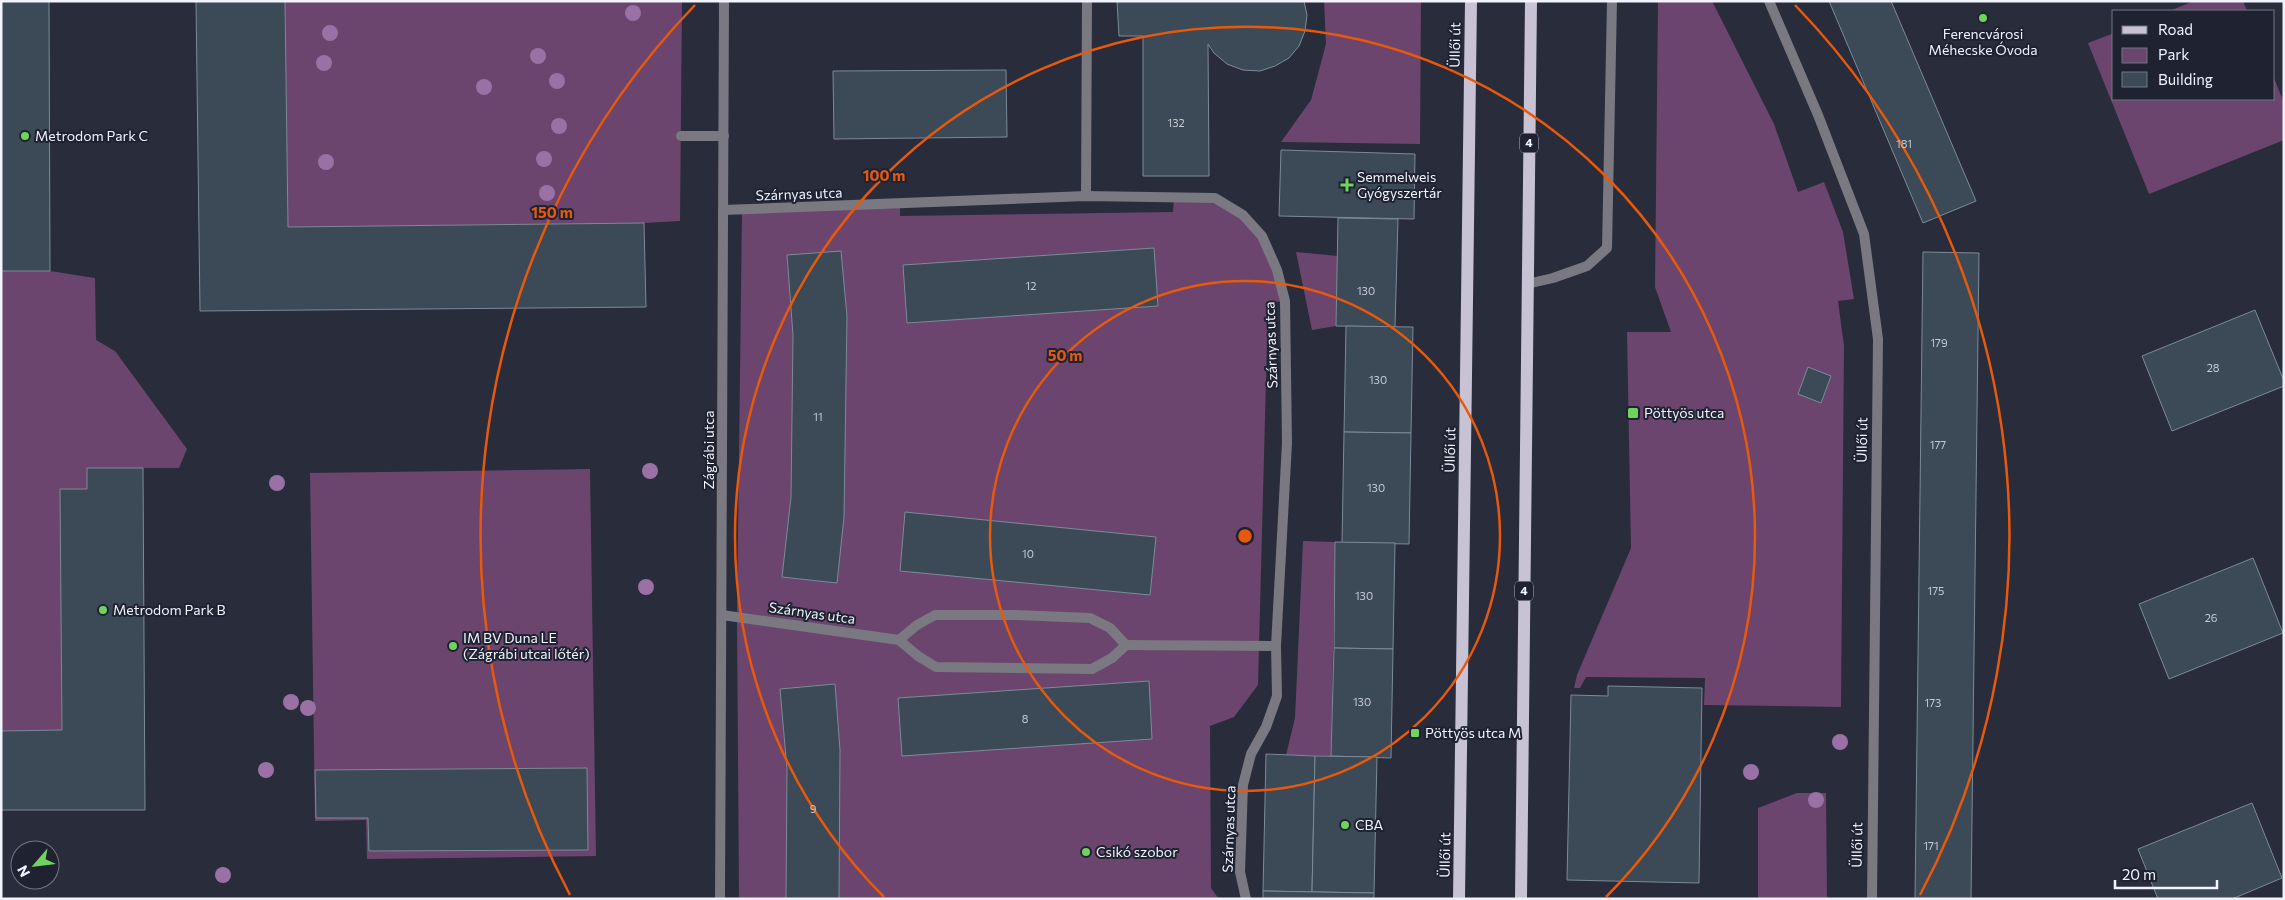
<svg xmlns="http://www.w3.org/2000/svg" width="2285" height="900" viewBox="0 0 2285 900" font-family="Commissioner,sans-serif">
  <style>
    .green { fill: #6b456d }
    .building { fill: #3c4a57; stroke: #7c8b99 }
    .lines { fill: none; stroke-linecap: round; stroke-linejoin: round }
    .service { stroke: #7a7880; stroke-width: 10 }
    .minor { stroke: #7a7880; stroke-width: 10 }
    .primary { stroke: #c8c3d4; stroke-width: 12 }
    .tree { fill: #9971a4 }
    .ring { fill: none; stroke: #e8590c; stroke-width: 2.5 }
    .poi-dot { fill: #70d35f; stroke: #1e2231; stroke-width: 2 }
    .labels { text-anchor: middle; stroke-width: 4; stroke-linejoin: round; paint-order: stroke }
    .number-label { font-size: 11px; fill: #c4cad4 }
    .shield { fill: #1e2231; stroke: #b2b5c0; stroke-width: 1 }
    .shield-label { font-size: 12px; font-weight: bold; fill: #f1f4fe }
    .poi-label { font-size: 14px; fill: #f1f4fe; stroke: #1e2231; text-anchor: start }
    .street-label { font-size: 14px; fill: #f1f4fe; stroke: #1e2231 }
    .centre { fill: #e8590c; stroke: #1e2231; stroke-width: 2.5 }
    .ring-label { font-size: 15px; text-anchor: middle; font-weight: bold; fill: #e8590c; stroke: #1e2231; stroke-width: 4; stroke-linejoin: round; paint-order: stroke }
  </style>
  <rect width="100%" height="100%" fill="#282c3b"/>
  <!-- green -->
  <g class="green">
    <path d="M285,1H682L680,221L644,223L288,227Z"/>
    <path d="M1324,1H1421L1420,144L1281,142L1311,100L1326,44Z"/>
    <path d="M1658,1H1712L1774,124L1798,192L1824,182L1843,232L1854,299L1838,301L1844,346L1841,707L1704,705L1705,678L1586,677L1580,688H1574L1577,675L1631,548L1627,332H1671L1655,287Z"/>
    <path d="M2194,1H2243L2247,11H2169Z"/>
    <path d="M2114,33V99H2274V78L2284,103V140L2149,194L2088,43Z"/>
    <path d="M1174,197L1215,198L1262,236L1285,301L1268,303L1258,685L1234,717L1210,726L1211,888L1219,899H739L737,617L742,210L900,204V216L1173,212Z"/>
    <path d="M1296,252L1338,256L1336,326L1312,330Z"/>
    <path d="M1,271H50L95,278L96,340L115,351L187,449L179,468H88L87,489H61L62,730L1,731Z"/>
    <path d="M590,469L596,856L367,859L366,820L315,821L310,473Z"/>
    <path d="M1303,541L1335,542L1331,756L1286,755L1295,718Z"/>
    <path d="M1797,793H1826L1827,899H1758V808Z"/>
  </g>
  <!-- building -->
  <g class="building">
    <path d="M1,1H49L50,271H1Z"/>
    <path d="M196,1H285L288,227L644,223L646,307L200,311Z"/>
    <path d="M1117,1H1304L1307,15L1305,31L1299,46L1289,58L1275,66L1260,71L1243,70L1227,64L1214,53L1208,44L1209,176H1143V36H1119Z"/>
    <path d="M1829,1H1891L1976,201L1923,223Z"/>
    <path d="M1006,70L1007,137L834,139L833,71Z"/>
    <path d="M1281,150L1415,154L1414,219L1279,216Z"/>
    <path d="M1338,218L1398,219L1395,327L1336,326Z"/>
    <path d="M1154,248L1158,306L907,323L903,265Z"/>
    <path d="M841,251L847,316L844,517L837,583L782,577L791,497L793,335L787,255Z"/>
    <path d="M1923,252L1979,253L1971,899H1915Z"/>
    <path d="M2255,310L2284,381V386L2172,431L2142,356Z"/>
    <path d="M1346,326L1413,327L1411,433L1344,432Z"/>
    <path d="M1808,367L1831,376L1821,403L1798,394Z"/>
    <path d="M1344,432L1411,433L1409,544L1342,543Z"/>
    <path d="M87,468H143L145,810H1V731L62,730L60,489H87Z"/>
    <path d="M905,512L1156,537L1150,595L900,571Z"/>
    <path d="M1335,542L1395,543L1393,649L1334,648Z"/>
    <path d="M2253,558L2283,633L2169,679L2139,604Z"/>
    <path d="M1334,648L1393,649L1391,758L1331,756Z"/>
    <path d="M1149,681L1152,739L902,756L898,698Z"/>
    <path d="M835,684L840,750L839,899H786L787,769L780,689Z"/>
    <path d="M1608,686L1702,688L1699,883L1567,880L1571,695L1608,696Z"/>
    <path d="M1266,754L1315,756L1312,892L1263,891Z"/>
    <path d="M1315,756L1377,757L1374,893L1312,892Z"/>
    <path d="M587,768L588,850L369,851L368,818H316L315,770Z"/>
    <path d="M2252,803L2282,878L2232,899H2158L2138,849Z"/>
    <path d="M1263,891L1374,893V899H1263Z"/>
  </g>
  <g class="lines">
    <!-- service -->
    <g class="service">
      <path d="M1769,1L1818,115L1864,234L1878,339L1872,899"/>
      <path d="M681,136H724"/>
      <path d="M1527,284L1553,278L1587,266L1607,248L1612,1"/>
    </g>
    <!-- minor -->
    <g class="minor">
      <path d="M1086,196L1087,1"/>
      <path d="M723,210L1086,196L1215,198L1243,215L1262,236L1277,270L1285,301L1287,443L1276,646L1277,696L1266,727L1251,754L1243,785L1240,872L1246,899"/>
      <path d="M722,615L899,640L918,656L936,667L1092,669L1112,658L1126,645L1110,628L1090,618L1016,615H935L917,625L899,640"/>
      <path d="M1126,645L1276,646"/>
      <path d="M720,899L724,1"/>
    </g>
    <!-- primary -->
    <g class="primary">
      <path d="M1459,899L1471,1"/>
      <path d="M1521,899L1531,1"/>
    </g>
  </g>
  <!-- trees -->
  <g class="tree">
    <circle cx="633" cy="13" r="8"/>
    <circle cx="330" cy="33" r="8"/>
    <circle cx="538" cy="56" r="8"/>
    <circle cx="324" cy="63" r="8"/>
    <circle cx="557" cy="81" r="8"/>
    <circle cx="484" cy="87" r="8"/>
    <circle cx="559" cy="126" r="8"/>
    <circle cx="544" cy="159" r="8"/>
    <circle cx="326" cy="162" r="8"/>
    <circle cx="547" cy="193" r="8"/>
    <circle cx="650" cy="471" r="8"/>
    <circle cx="277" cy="483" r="8"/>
    <circle cx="646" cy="587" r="8"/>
    <circle cx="291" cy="702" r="8"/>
    <circle cx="308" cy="708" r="8"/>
    <circle cx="1840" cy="742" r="8"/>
    <circle cx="266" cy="770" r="8"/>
    <circle cx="1751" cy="772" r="8"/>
    <circle cx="1816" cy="800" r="8"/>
    <circle cx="223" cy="875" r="8"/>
  </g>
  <!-- distance rings -->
  <g class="ring">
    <circle cx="1245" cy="536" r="255"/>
    <path d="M884 897A510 510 0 1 1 1606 897"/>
    <path d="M570 895A765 765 0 0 1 695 5M1795 5A765 765 0 0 1 1920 895"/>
  </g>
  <!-- markers -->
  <g class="poi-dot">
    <circle cx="1983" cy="18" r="5"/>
    <circle cx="25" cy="136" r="5"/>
    <path d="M1344.5 177.5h5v5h5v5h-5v5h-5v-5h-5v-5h5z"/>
    <rect x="1627" y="407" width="12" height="12" rx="2.5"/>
    <circle cx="103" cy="610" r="5"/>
    <circle cx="453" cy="646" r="5"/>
    <rect x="1410" y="728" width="10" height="10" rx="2.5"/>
    <circle cx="1345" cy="825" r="5"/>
    <circle cx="1086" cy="852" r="5"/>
  </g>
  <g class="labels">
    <!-- number labels -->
    <g class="number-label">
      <text x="1176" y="127">132</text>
      <text x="1904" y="148">181</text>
      <text x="1031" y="290">12</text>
      <text x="1366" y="295">130</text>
      <text x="1939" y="347">179</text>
      <text x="2213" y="372">28</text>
      <text x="1378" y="384">130</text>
      <text x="818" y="421">11</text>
      <text x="1938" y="449">177</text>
      <text x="1376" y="492">130</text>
      <text x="1028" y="558">10</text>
      <text x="1936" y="595">175</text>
      <text x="1364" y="600">130</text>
      <text x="2211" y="622">26</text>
      <text x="1362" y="706">130</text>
      <text x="1933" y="707">173</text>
      <text x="1025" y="723">8</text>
      <text x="813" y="813">9</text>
      <text x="1931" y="850">171</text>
    </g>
    <!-- shield labels -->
    <g class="shield">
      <rect x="1520" y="133.5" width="18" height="19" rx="4"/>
      <rect x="1515" y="581.5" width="18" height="19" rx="4"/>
    </g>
    <g class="shield-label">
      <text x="1529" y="147">4</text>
      <text x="1524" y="595">4</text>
    </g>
    <!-- poi labels -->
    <g class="poi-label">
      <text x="1983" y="39" text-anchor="middle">Ferencvárosi<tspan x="1983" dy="16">Méhecske Óvoda</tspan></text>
      <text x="35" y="141">Metrodom Park C</text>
      <text x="1357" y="182">Semmelweis<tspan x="1357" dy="16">Gyógyszertár</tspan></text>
      <text x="1644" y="418">Pöttyös utca</text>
      <text x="113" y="615">Metrodom Park B</text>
      <text x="463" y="643">IM BV Duna LE<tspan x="463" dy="16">(Zágrábi utcai lőtér)</tspan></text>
      <text x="1425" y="738">Pöttyös utca M</text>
      <text x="1355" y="830">CBA</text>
      <text x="1096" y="857">Csikó szobor</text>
    </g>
    <!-- street labels -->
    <g class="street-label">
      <text transform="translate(1455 45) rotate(-89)" y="5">Üllői út</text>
      <text transform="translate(799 194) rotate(-2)" y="5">Szárnyas utca</text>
      <text transform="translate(1271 345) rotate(-92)" y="5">Szárnyas utca</text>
      <text transform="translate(1862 440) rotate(-89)" y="5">Üllői út</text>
      <text transform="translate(709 450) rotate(-90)" y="5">Zágrábi utca</text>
      <text transform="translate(1450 450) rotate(-89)" y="5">Üllői út</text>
      <text transform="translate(812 613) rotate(8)" y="5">Szárnyas utca</text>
      <text transform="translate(1229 829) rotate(-88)" y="5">Szárnyas utca</text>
      <text transform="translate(1857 845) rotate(-89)" y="5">Üllői út</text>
      <text transform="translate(1445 855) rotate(-89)" y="5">Üllői út</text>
    </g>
  </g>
  <circle cx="1245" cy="536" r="8" class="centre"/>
  <g class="ring-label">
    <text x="884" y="181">100 m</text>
    <text x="552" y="218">150 m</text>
    <text x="1065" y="361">50 m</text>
  </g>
  <!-- border -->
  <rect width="2285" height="900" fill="none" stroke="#f1f4fe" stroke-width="5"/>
  <!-- legend -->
  <rect x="2112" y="10" width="162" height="90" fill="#1e2231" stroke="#727683"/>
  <rect x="2122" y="26" width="25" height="8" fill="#c8c3d4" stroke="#727683"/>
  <text x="2158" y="35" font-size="15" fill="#f1f4fe">Road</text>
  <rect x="2122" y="48" width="25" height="15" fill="#6b456d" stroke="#727683"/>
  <text x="2158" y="60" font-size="15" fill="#f1f4fe">Park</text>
  <rect x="2122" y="72" width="25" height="15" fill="#3c4a57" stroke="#727683"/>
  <text x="2158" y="85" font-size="15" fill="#f1f4fe">Building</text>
  <!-- north arrow -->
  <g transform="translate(35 865) rotate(242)"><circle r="24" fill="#1e2231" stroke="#727683"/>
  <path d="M0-4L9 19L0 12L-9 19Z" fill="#70d35f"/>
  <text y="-8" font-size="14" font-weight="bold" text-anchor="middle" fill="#f1f4fe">N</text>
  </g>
  <!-- scale -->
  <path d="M2115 880v8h102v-8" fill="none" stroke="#f1f4fe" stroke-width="2.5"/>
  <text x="2122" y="880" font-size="15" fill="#f1f4fe" stroke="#1e2231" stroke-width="4" paint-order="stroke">20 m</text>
</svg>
